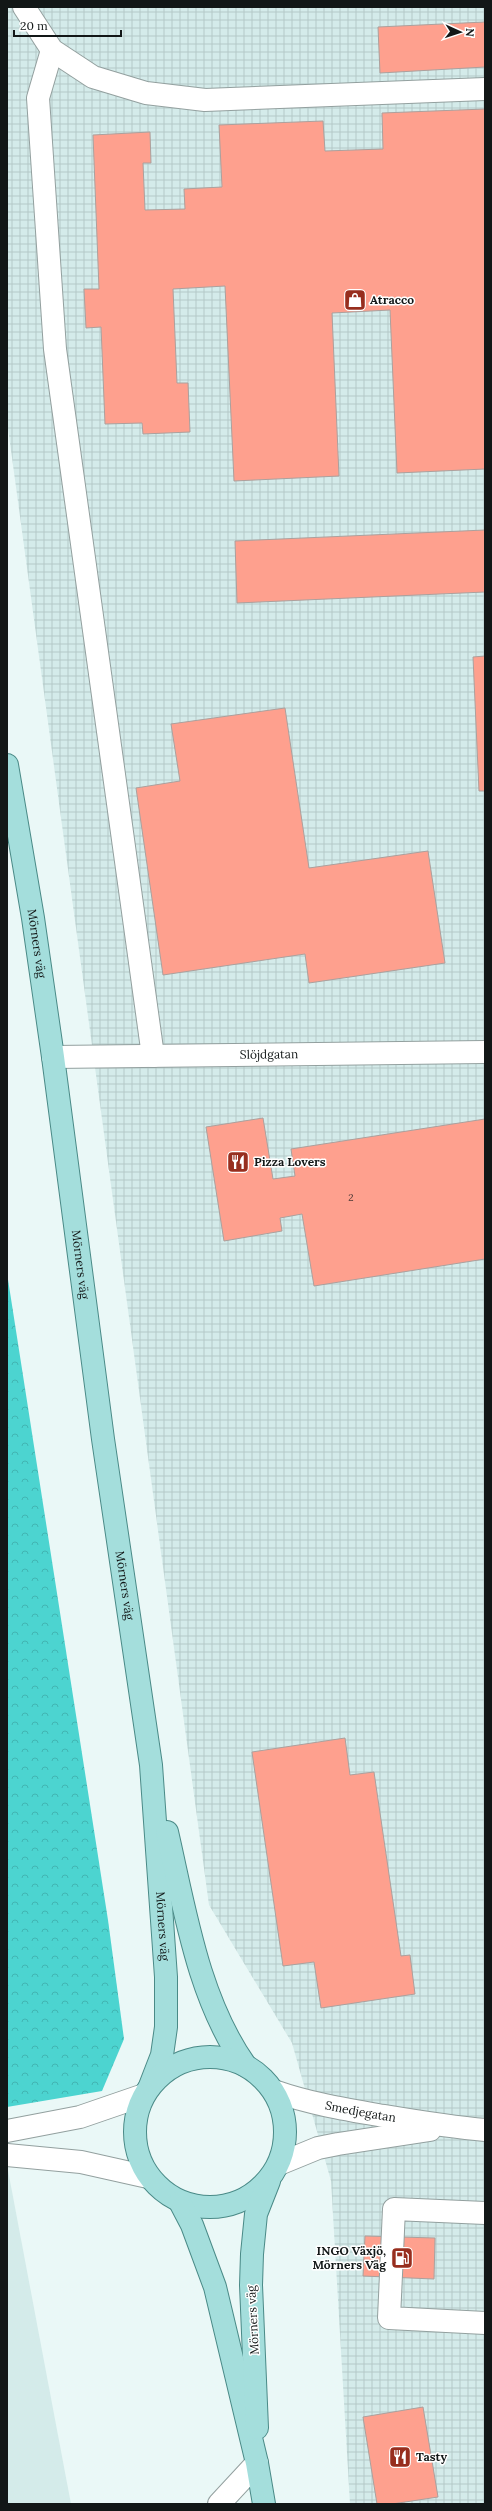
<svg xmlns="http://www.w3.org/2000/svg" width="492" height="2511" viewBox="0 0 492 2511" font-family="Lora,serif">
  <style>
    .built { fill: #d4ebea }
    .industrial { fill: url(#industrial-grid) }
    .forest { fill: url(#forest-crowns) }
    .building { fill: #fea08e; stroke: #aca09d }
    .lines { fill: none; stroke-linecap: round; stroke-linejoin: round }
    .minor-casing { stroke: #93a09f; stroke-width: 24 }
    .major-casing { stroke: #4a8a87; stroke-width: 24 }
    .minor { stroke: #fff; stroke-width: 22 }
    .major { stroke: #a4dedc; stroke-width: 22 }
    .labels { text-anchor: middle; stroke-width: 3; stroke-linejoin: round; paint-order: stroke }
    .number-label { font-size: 10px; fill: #4d3935 }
    .poi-label { font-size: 12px; font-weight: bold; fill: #121717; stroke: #fff; text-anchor: start }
    .street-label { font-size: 12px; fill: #121717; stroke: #fff }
  </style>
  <defs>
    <pattern id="industrial-grid" width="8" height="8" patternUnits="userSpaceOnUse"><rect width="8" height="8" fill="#d4ebea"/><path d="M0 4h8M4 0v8" fill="none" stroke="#b5c9c8"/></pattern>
    <pattern id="forest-crowns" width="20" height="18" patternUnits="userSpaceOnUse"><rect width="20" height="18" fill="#4cd4d0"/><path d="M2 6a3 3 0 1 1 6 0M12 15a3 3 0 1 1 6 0" fill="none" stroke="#41b5b2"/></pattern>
  </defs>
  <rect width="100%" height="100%" fill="#eaf8f7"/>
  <!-- built -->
  <path class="built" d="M7,2165L71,2504H7Z"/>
  <!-- industrial -->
  <path class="industrial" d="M7,7H485V2504H350L331,2181L292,2043L209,1905L7,421Z"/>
  <!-- forest -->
  <path class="forest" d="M7,1273L108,1920L124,2039L102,2091L7,2107Z"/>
  <!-- building -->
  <g class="building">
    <path d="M485,22V67L380,73L378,27Z"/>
    <path d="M485,109V469L397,473L390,310L332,313L339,476L234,481L225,286L173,289L177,383H188L190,432L143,434L142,423L105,424L101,327L86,328L84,289H99L93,135L150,132L151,163H143L145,210L185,209L184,189L222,187L219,125L323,121L325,151L383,149L382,113Z"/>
    <path d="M485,530V592L237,603L235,541Z"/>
    <path d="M485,656V791H479L473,657Z"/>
    <path d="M285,708L309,868L428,851L445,963L309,983L305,954L163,975L136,788L180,781L171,724Z"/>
    <path d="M263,1118L273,1179L295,1176L291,1149L485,1119V1259L314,1286L302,1214L280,1218L282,1231L224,1241L206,1127Z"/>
    <path d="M345,1738L350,1775L374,1772L401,1956L410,1955L415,1994L321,2008L314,1962L283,1966L252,1752Z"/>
    <path d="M365,2236L435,2238L434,2279L363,2276Z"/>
    <path d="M423,2407L438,2497L392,2504H377L363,2417Z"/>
  </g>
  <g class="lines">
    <!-- minor casing -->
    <g class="minor-casing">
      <g id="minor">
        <path d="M24,7L52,50L93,77L146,93L205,100L485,89"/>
        <path d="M52,50L38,98L55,349L153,1056"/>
        <path id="s1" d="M53,1057L485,1052"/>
        <path id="s2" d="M274,2091C308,2103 343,2109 378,2115C414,2121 449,2127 485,2130"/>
        <path d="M7,2131L80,2117L144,2095"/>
        <path d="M7,2155L81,2162L148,2177"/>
        <path d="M279,2164L318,2148L338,2144L430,2130"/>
        <path d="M485,2213L394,2209L389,2318L485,2323"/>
        <path d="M219,2504L257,2463"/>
      </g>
    </g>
    <!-- major casing -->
    <g class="major-casing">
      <g id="major">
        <path id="s3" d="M7,765L33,918L53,1057L103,1439L151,1765L166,1977V2027L162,2055L150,2086"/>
        <path d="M167,1832C185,1910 198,1998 245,2065"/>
        <circle cx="210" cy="2132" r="75"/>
        <path d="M180,2202L192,2225L215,2287L257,2463L264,2504"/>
        <path d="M257,2428L251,2285L252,2254L256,2214L269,2181"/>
      </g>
    </g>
    <!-- minor -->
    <use href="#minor" class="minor"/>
    <!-- major -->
    <use href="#major" class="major"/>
  </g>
  <!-- icons -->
  <defs>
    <g id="shop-square" transform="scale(1.15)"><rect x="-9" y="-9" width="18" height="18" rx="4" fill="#972e1e" stroke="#fff"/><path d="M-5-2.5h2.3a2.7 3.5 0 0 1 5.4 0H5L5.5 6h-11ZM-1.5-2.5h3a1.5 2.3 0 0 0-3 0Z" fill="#fff"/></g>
    <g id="restaurant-square" transform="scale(1.15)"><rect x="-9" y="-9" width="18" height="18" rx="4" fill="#972e1e" stroke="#fff"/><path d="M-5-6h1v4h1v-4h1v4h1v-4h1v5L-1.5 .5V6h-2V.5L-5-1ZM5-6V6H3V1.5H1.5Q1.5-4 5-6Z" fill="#fff"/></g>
    <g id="fuel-square" transform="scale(1.15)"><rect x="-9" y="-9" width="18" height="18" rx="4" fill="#972e1e" stroke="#fff"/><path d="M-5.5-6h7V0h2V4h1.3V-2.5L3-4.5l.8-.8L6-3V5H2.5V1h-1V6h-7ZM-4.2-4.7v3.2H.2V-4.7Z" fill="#fff"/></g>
  </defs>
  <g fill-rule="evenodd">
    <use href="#shop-square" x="355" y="300"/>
    <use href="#restaurant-square" x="238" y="1162"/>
    <use href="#fuel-square" x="402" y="2258"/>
    <use href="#restaurant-square" x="400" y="2457"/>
  </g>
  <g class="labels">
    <!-- number labels -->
    <g class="number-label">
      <text x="351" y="1201">2</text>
    </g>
    <!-- poi labels -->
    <g class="poi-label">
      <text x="370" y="304">Atracco</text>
      <text x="254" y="1166">Pizza Lovers</text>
      <text x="386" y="2255" text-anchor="end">INGO Växjö,<tspan x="386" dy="14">Mörners Väg</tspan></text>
      <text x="416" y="2461">Tasty</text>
    </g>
    <!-- street labels -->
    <g class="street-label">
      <text dy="4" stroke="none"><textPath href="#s3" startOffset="181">Mörners väg</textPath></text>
      <text dy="4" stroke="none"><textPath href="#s1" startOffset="216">Slöjdgatan</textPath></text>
      <text dy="4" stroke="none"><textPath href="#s3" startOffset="505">Mörners väg</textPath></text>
      <text dy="4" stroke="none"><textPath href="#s3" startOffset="829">Mörners väg</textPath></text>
      <text dy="4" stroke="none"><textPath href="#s3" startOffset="1172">Mörners väg</textPath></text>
      <text dy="4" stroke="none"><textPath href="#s2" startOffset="89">Smedjegatan</textPath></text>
      <text transform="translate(253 2320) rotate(-93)" y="4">Mörners väg</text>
    </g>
  </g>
  <!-- border -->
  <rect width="492" height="2511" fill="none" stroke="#121717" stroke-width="16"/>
  <!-- north arrow -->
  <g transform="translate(460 32) rotate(93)" stroke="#ffffff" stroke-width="3" paint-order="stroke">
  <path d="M0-3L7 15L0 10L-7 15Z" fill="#121717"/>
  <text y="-6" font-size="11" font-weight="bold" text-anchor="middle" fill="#121717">N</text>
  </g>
  <!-- scale -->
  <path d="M14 30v6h107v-6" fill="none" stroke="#121717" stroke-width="2"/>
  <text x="20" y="30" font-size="12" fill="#121717" stroke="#ffffff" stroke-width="3" paint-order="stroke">20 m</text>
</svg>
